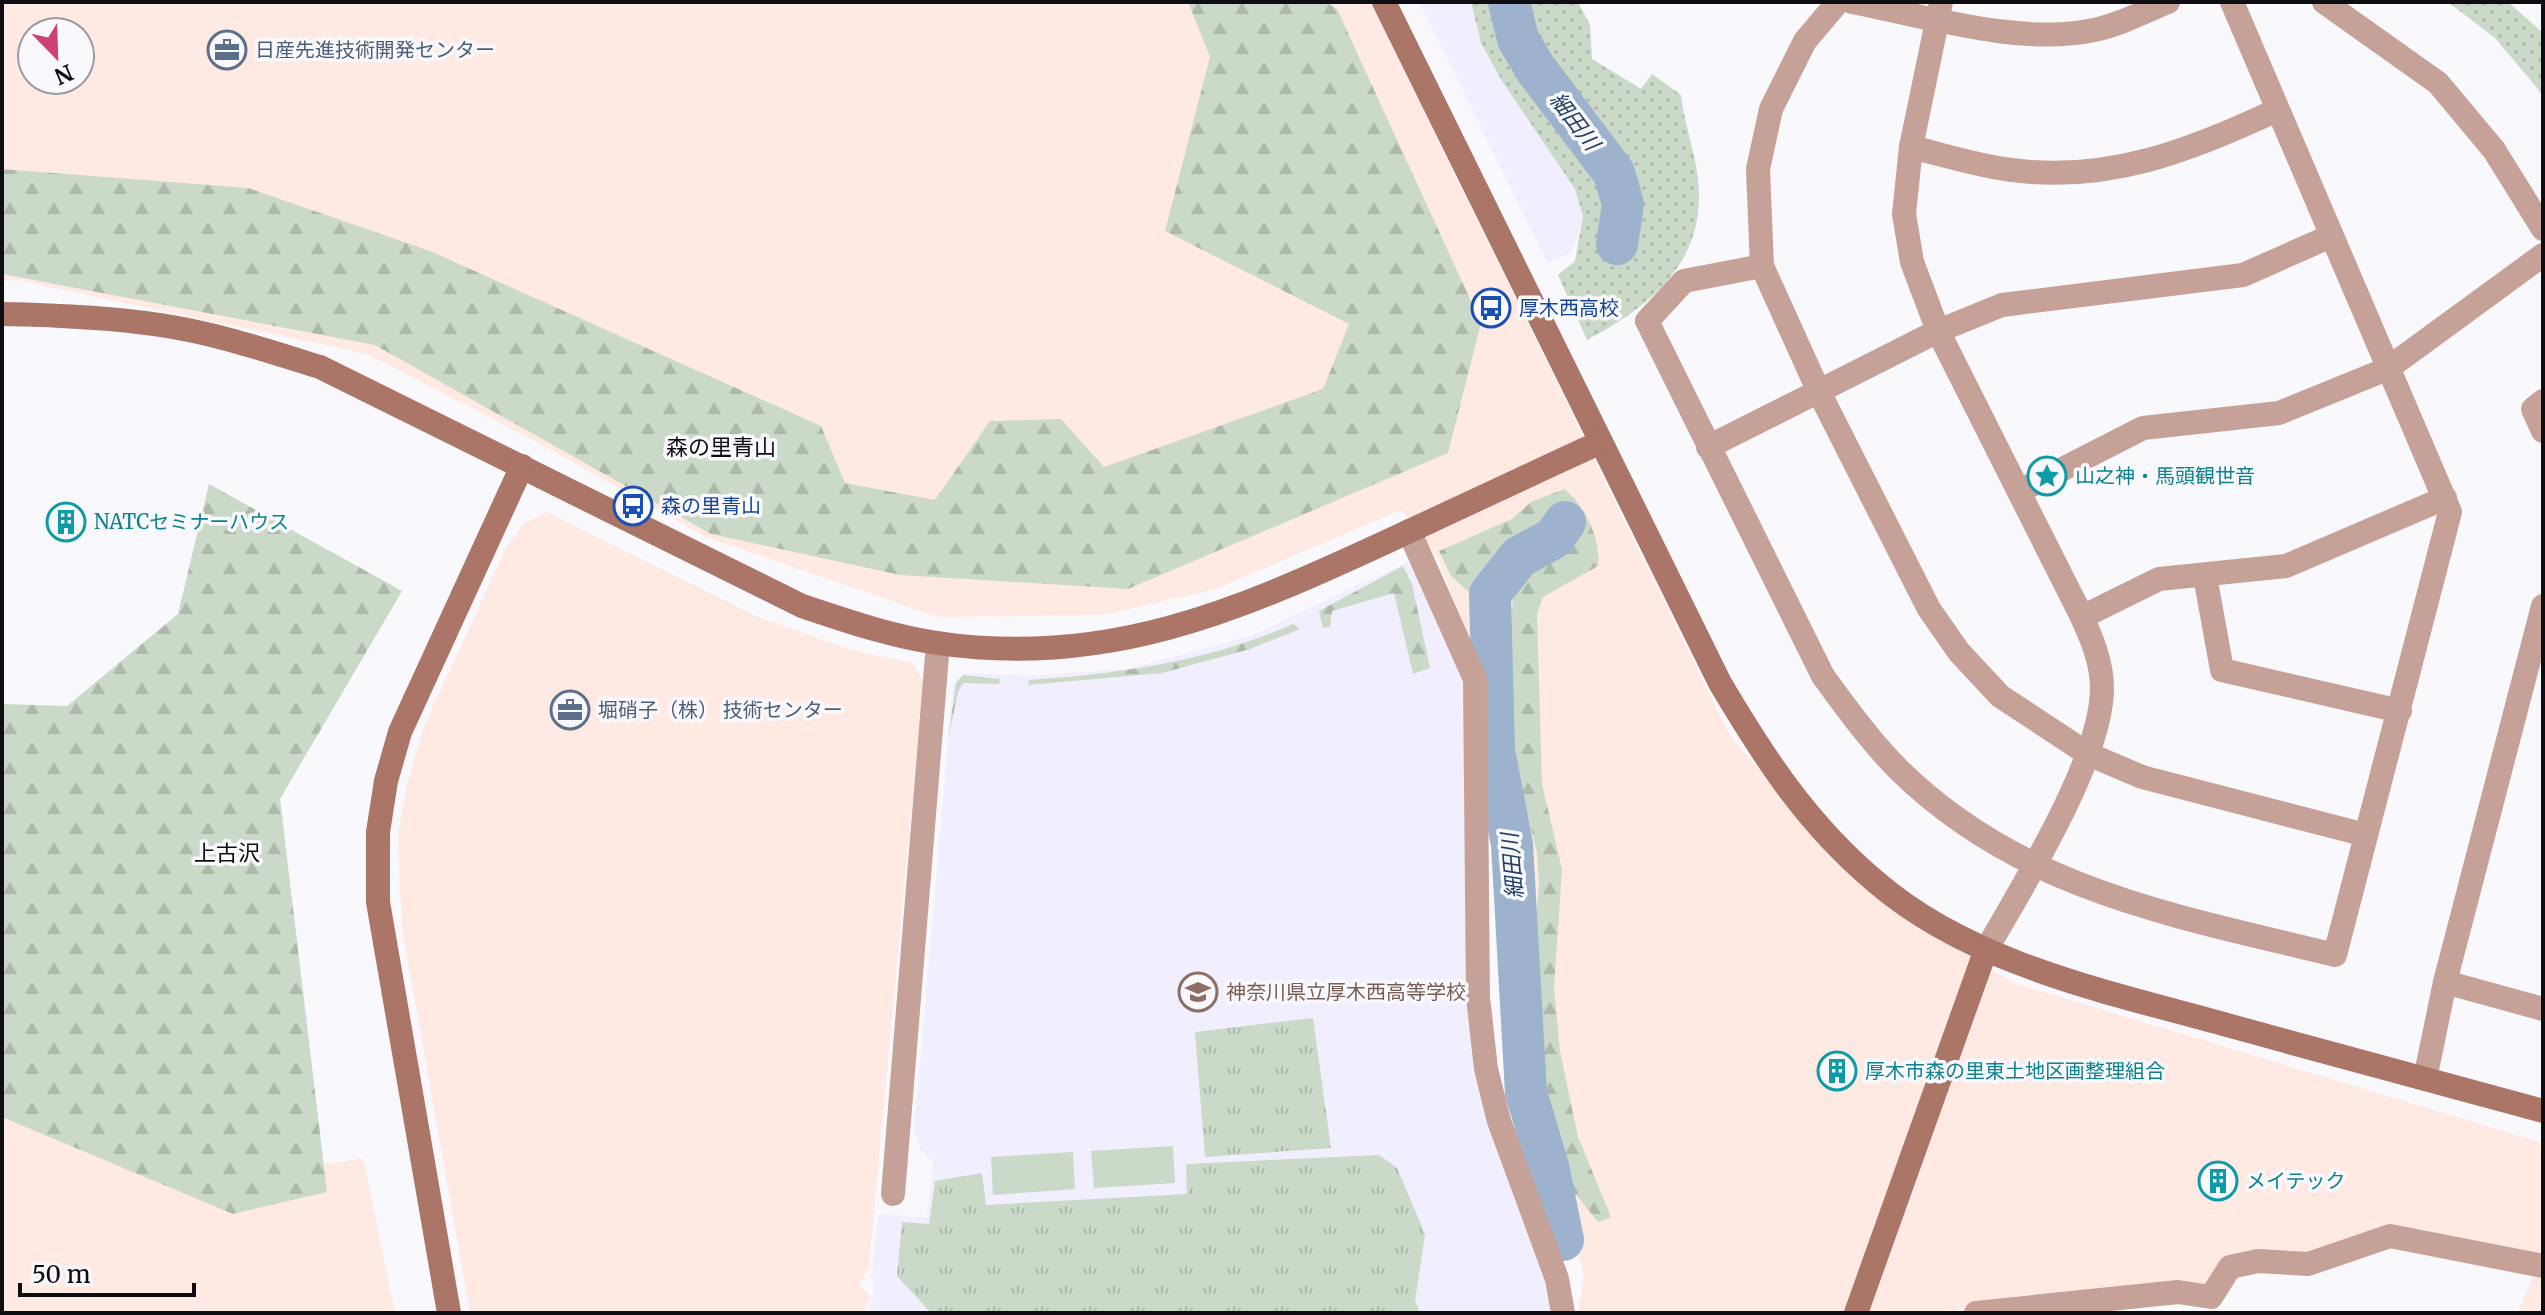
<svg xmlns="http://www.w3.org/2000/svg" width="2545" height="1315" viewBox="0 0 2545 1315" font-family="Merriweather,'Noto Sans JP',serif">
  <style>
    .industrial { fill: #feeae3; fill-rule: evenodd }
    .built { fill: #f1eefe }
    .grass { fill: url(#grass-dots) }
    .forest { fill: url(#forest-firs) }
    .park { fill: url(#park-tufts) }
    .pitch { fill: #cad9c8 }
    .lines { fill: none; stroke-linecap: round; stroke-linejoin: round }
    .river { stroke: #9db3cd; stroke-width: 42 }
    .street { stroke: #c6a197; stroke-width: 24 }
    .secondary { stroke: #ab7568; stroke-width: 24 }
    .labels { text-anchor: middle; stroke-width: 7; stroke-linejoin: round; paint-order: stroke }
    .service-label { font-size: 20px; fill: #4e5e75; stroke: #f9f8fc; text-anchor: start }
    .transit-label { font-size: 20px; fill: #164399; stroke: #f9f8fc; text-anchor: start }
    .culture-label { font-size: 20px; fill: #0d838f; stroke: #f9f8fc; text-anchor: start }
    .education-label { font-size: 20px; fill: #785e54; stroke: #f9f8fc; text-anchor: start }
    .water-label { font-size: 22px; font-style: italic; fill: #214166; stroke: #f9f8fc }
    .neighbourhood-label { font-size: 22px; fill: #0e0d12; stroke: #f9f8fc }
  </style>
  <defs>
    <pattern id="grass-dots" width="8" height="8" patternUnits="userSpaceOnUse" patternTransform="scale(2)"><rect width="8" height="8" fill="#cad9c8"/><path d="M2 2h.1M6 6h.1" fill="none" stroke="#acb9ab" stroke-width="1.8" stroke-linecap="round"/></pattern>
    <pattern id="forest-firs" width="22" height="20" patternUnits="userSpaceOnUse" patternTransform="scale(2)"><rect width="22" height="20" fill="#cad9c8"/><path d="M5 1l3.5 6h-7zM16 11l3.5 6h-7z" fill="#acb9ab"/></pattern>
    <pattern id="park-tufts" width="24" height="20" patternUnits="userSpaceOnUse" patternTransform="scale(2)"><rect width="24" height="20" fill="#cad9c8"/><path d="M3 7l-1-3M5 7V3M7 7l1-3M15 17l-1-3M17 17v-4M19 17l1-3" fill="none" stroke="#acb9ab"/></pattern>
  </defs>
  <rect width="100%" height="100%" fill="#f9f8fc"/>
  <!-- industrial -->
  <g class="industrial">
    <path d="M2,2H1370L1728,732L1833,860L1938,937L2014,983L2543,1143V1313H2517L2542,1257L2395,1228L2310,1253L2262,1251L2209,1288L1926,1313H1578L1584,1276L1552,1154L1542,1079L1531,971L1537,901L1521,796L1495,706L1438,559L1401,510L1216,589L1104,615L938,617L706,537L535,441L367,354L17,280L2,281ZM32,32H80V80H32Z"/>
    <path d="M546,512L758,617L852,650L912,663L923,680L869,1268L859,1284L871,1297L864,1313H470L402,928L398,836L406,788L424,726L505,550L523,524Z"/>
    <path d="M2,1089L205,1184L363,1158L395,1313H2Z"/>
  </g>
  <!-- built -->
  <g class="built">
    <path d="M1419,2H1477L1571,170L1583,218L1572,252L1548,263Z"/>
    <path d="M1412,560L1468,683L1473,1074L1551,1289L1555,1313H867L873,1297L872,1271L878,1214L927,1218L933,1163L920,1148L914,1129L953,683L965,673L1032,676L1126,669L1249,637Z"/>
  </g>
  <!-- grass -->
  <g class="grass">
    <path d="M1471,2H1578L1590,25L1592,59L1641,89L1652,74L1681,95C1684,124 1695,151 1698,180C1707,261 1651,306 1587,340L1558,275L1575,261L1583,216L1575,189L1502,81L1481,43Z"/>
    <path d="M2448,2H2508L2543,33V95L2495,38Z"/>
  </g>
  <!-- forest -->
  <g class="forest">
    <path d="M1188,2H1326L1337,9L1481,323L1448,453L1128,589L900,575L711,534L375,345L2,274V169L248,188L430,251L821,426L845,483L935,500L990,421L1061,419L1104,467L1323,389L1349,324L1165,231L1210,57Z"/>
    <path d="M209,484L402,591L280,799L327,1192L233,1214L2,1117V704L67,706L178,614Z"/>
    <path d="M1564,489C1585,505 1601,539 1598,566L1543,597L1537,614L1542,784L1562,869L1554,987L1560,1051L1578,1137L1611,1217L1598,1222L1569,1186L1557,1155L1539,1061L1531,971L1539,885L1537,853L1508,733L1506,682L1513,597L1517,581L1552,534L1527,529C1512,552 1497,585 1470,593L1451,576L1439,551L1512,519L1531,502Z"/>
    <path d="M1403,566L1412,584L1430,668L1413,674L1394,593L1332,611L1330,627L1323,628L1319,611Z"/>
    <path d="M1293,624L1300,629L1250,649L1162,673L1028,685L1029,680C1120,674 1210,661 1293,624Z"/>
    <path d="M963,675L1000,679L999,684L963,683L958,692L948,740L956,683Z"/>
  </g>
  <!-- park -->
  <g class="park">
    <path d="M1313,1018L1331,1148L1205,1157L1195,1032Z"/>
    <path d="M1379,1155L1397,1168L1425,1234L1415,1301L1420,1313H931L897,1276L902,1222L929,1224L935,1181L982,1173L986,1205L1187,1194L1186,1164Z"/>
  </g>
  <!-- pitch -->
  <g class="pitch">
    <path d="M1173,1146L1175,1183L1094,1188L1091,1151Z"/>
    <path d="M1073,1152L1075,1189L993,1195L991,1157Z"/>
  </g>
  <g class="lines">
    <!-- river -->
    <g class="river">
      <path d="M1509,2L1518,39L1535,68L1614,173L1623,204L1617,244"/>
      <path d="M1563,1240L1548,1166L1526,1093L1512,844L1494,751L1490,594L1519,557L1554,538L1565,522"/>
    </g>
    <!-- street -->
    <g class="street">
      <path d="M1838,2L1805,41L1771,109L1758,169L1762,266L1819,392L1929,609L1959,652L2000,696L2088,754L2142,777L2366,835"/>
      <path d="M1852,2C1925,16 2021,46 2094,30C2119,25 2144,12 2168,2"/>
      <path d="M1941,2L1911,147L1904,214L1912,262L1938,331L2082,617C2092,639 2102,663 2102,688C2102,760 2022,887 1985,952"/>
      <path d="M2324,2L2438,83L2494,150L2543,229"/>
      <path d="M1911,147C1944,155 1978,166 2012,170C2108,183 2192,150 2277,110"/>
      <path d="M1762,266L1684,281L1647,321L1823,676C1847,709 1871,742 1899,770C2021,890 2176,916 2335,955L2450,512L2232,2"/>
      <path d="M2543,401L2533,409L2543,431"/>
      <path d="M1708,447L1938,331L2002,305L2243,275L2331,236"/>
      <path d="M2020,491L2143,428L2279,413L2387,369L2543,255"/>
      <path d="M1409,531L1475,679L1478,997L1486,1069L1499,1121L1557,1279L1563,1313"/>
      <path d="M2205,576L2222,670L2400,711"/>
      <path d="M2082,617L2159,579L2286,566L2445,498"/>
      <path d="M2445,982L2543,1009"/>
      <path d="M2425,1079L2445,982L2543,606"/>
      <path d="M893,1194L938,643"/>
      <path d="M1976,1313L2178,1292L2211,1297L2230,1267L2258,1261L2308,1264L2390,1236L2543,1266"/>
    </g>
    <!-- secondary -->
    <g class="secondary">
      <path d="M1384,2L1720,683C1765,759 1807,824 1876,882C1971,964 2108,992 2227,1025C2332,1054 2437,1082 2543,1111"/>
      <path d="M2,314C55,315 108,317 160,325C215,333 268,351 320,367L802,606C847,621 890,636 937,643C1106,668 1237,611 1386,542C1457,509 1529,475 1601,442"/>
      <path d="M449,1313L378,902V832L386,781L400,732L522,466"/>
      <path d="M1856,1313L1985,952"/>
    </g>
  </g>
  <!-- icons -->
  <defs>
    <g id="office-ring" transform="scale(2)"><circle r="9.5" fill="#f9f8fc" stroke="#5c6f8a" stroke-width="1.5"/><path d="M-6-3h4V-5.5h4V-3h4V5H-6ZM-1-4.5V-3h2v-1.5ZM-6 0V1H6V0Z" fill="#5c6f8a"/></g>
    <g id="bus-ring" transform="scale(2)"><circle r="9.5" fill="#f9f8fc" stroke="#1a4fb4" stroke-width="1.5"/><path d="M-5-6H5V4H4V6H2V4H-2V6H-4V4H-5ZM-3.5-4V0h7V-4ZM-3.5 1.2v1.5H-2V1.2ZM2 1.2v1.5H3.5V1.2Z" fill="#1a4fb4"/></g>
    <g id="sight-ring" transform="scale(2)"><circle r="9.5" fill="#f9f8fc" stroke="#0f9aa8" stroke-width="1.5"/><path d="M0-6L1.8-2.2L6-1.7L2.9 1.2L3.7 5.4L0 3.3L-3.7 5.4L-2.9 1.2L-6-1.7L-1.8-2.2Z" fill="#0f9aa8"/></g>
    <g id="building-ring" transform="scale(2)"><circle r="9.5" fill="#f9f8fc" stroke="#0f9aa8" stroke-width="1.5"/><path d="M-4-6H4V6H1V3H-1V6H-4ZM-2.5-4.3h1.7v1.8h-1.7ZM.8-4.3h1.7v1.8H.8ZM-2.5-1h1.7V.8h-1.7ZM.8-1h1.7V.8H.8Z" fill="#0f9aa8"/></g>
    <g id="school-ring" transform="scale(2)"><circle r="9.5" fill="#f9f8fc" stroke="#8d6e63" stroke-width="1.5"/><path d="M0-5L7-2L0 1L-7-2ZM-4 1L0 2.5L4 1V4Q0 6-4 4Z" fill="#8d6e63"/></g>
  </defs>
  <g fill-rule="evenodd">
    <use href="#office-ring" x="227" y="50"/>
    <use href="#bus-ring" x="1491" y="308"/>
    <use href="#sight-ring" x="2047" y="476"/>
    <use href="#bus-ring" x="633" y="506"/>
    <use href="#building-ring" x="66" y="522"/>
    <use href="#office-ring" x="570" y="710"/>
    <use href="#school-ring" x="1198" y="992"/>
    <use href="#building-ring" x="1837" y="1071"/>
    <use href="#building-ring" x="2218" y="1181"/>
  </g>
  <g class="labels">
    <!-- service labels -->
    <g class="service-label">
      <text x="255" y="57">日産先進技術開発センター</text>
      <text x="598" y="717">堀硝子（株） 技術センター</text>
    </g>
    <!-- transit labels -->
    <g class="transit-label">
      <text x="1519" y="315">厚木西高校</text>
      <text x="661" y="513">森の里青山</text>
    </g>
    <!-- culture labels -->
    <g class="culture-label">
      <text x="2075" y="483">山之神・馬頭観世音</text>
      <text x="94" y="529">NATCセミナーハウス</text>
      <text x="1865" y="1078">厚木市森の里東土地区画整理組合</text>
      <text x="2246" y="1188">メイテック</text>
    </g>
    <!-- education labels -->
    <g class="education-label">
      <text x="1226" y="999">神奈川県立厚木西高等学校</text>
    </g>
    <!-- water labels -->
    <g class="water-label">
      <text transform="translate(1575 121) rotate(53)" y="8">細田川</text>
      <text transform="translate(1512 866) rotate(-95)" y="8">細田川</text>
    </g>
    <!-- neighbourhood labels -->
    <g class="neighbourhood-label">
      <text x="721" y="455">森の里青山</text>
      <text x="227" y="861">上古沢</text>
    </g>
  </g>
  <!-- border -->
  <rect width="2545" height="1315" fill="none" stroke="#0e0d12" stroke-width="8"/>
  <!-- north arrow -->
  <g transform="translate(56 56) rotate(157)"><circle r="38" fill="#f9f8fc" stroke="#9b9a9e" stroke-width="2"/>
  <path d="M0-6L14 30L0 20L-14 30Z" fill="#ce4171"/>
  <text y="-12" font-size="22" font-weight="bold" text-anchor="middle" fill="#0e0d12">N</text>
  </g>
  <!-- scale -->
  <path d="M20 1283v12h174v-12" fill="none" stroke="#0e0d12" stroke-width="4"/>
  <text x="32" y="1283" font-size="24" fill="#0e0d12" stroke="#f9f8fc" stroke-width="6" paint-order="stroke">50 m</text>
</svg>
